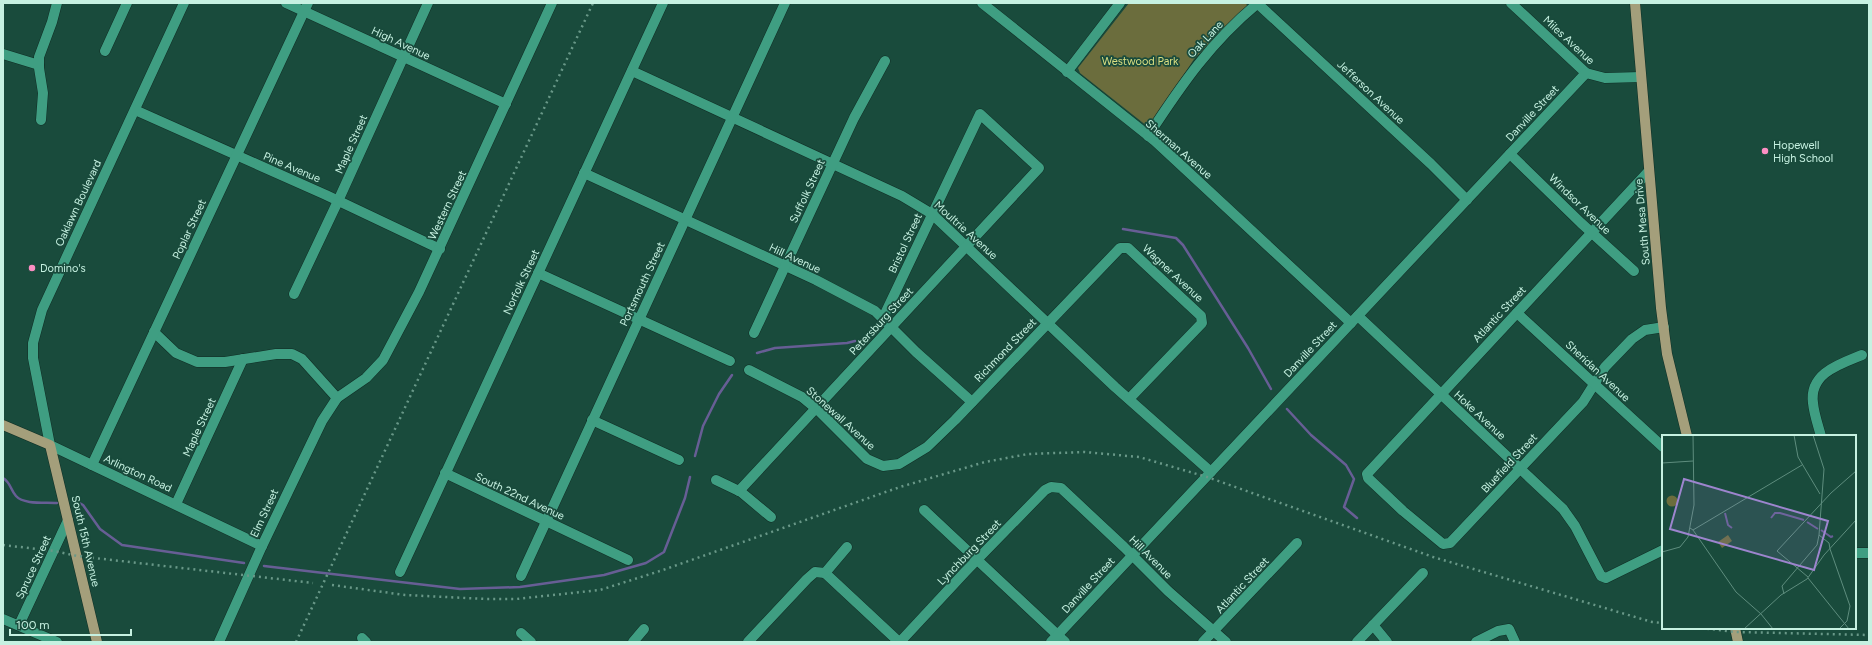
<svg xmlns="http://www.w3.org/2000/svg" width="1872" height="645" viewBox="0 0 1872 645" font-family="Figtree,sans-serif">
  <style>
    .green { fill: #6b6d3d }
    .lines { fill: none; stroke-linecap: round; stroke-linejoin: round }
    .stream { stroke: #675e95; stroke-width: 2.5 }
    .minor-casing { stroke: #102e25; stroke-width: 11 }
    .major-casing { stroke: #102e25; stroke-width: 11 }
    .minor { stroke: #3f9e82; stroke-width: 10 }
    .major { stroke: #a49f7b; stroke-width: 10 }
    .rail { stroke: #699888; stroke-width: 2.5; stroke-dasharray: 2 4; stroke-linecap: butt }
    .poi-dot { fill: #fc8fc3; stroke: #194b3c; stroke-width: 1.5 }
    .labels { text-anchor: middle; stroke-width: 3.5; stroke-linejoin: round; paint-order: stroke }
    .street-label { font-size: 11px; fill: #c6f1e1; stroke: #194b3c }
    .park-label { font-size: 11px; fill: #dade82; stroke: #194b3c }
    .poi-label { font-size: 11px; fill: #c6f1e1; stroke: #194b3c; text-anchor: start }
    .inset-river { fill: none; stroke: #675e95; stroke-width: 2 }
    .inset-road { fill: none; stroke: #5e8d7e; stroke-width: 1 }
    .view { fill: #9d85ce; fill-opacity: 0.15; stroke: #9d85ce; stroke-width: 2 }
    .inset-edge { fill: none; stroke: #c6f1e1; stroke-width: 2 }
  </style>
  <rect width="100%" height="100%" fill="#194b3c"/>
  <!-- green -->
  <path class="green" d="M1129,3H1246L1247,6L1194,59L1151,125L1147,126L1080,73L1078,68Z"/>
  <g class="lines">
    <!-- stream -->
    <g class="stream">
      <path d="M1123,229L1176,238L1183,245L1248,348L1271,389"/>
      <path d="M757,353L775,348L847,343L855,341"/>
      <path d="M1287,409L1311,435L1346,465L1354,479L1344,507L1357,518"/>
      <path d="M695,456L703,426L719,394L732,375"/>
      <path d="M3,478C11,483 10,489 16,496C24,505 46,502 57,503"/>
      <path d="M76,501L83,505L100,529L122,545L244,563"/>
      <path d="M264,566L460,589L520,587L604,575L646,563L664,552L685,498L690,477"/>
    </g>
    <!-- minor casing -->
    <g class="minor-casing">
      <g id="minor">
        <path d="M184,3L42,310L33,343V358L50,445L262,546"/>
        <path d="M286,3L506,104"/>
        <path d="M982,3L1155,141L1351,323"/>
        <path d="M1257,3L1431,164L1467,200"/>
        <path d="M1511,3L1586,73L1605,78L1641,77"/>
        <path d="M105,51L127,3"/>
        <path d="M3,54L39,65"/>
        <path d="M632,71L902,196L932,214L1115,387L1211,472"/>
        <path d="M1067,72L1120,3"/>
        <path d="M135,110L326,195L440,249"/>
        <path d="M41,120L43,93L39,68V57L52,22L57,3"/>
        <path d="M1148,136C1182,84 1210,43 1258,3"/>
        <path d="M1510,154L1581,223L1634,271"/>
        <path d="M1649,171L1367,474L1368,478L1403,511L1443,544L1450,543L1583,402L1605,367L1632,339L1645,330L1664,327"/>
        <path d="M584,173L816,280L875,311L916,352L972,402"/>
        <path d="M538,273L730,361"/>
        <path d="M294,294L338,201L428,3"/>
        <path d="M1517,313L1663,447"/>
        <path d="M1358,316L1563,509L1575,526L1601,576L1606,578L1663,550"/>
        <path d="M154,332L176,353L197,362H225L276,354H292L302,359L337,398"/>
        <path d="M754,333L854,118L885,61"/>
        <path d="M749,370L802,397L820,412L867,459L883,466L899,464L927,447L955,420L1120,248H1128L1201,316L1202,323L1129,399"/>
        <path d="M592,420L679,460"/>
        <path d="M1821,436C1818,425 1814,414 1813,403C1809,373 1840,364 1862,355"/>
        <path d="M92,465L308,3"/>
        <path d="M445,473L628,560"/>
        <path d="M716,480L741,492L771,517"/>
        <path d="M739,491L1039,168L980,114L883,318"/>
        <path d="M176,504L243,359"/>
        <path d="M924,510L1065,642"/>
        <path d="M1855,553H1869"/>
        <path d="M400,572L663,3"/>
        <path d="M825,573L899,642"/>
        <path d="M521,576L785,3"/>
        <path d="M3,619L57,642"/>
        <path d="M19,625L68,520"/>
        <path d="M1373,625L1387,642"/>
        <path d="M521,633L531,642"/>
        <path d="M362,638L366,642"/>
        <path d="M219,642L262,546L322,421L337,398L366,378L383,360L419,292L552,3"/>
        <path d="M633,642L644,629"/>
        <path d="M748,642L807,579L815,572L825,573L847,547"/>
        <path d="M900,642L965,572L1045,490L1051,487L1061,488L1124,547L1168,591L1226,642"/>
        <path d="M1051,642L1586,73"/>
        <path d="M1203,642L1297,543"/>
        <path d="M1357,642L1423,573"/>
        <path d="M1476,642L1498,631L1509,629L1515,642"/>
      </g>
    </g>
    <!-- major casing -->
    <g class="major-casing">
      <g id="major">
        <path d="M1635,3L1661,308L1667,354L1687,436"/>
        <path d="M3,425L50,445L97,642"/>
        <path d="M1735,628L1738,642"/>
      </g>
    </g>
    <!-- minor -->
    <use href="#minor" class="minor"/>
    <!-- major -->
    <use href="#major" class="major"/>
    <!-- rail -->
    <g class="rail">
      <path d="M3,545L54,551L77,556L313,583"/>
      <path d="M332,585L405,595L486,599H516L600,590L660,571L900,487L985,462L1028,454L1085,452L1139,457L1207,477L1433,557L1652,622L1663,623"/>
      <path d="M1701,628L1736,632L1869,635"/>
      <path d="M296,642L593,3"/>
    </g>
  </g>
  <!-- markers -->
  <g class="poi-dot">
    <circle cx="1765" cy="151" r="4"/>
    <circle cx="32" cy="268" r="4"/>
  </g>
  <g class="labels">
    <!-- street labels -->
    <g class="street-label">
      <text transform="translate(1205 39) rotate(-47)" y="4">Oak Lane</text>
      <text transform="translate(1569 40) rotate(43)" y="4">Miles Avenue</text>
      <text transform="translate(401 43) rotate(25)" y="4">High Avenue</text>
      <text transform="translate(1371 92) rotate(43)" y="4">Jefferson Avenue</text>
      <text transform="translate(1532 113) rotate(-47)" y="4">Danville Street</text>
      <text transform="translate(351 144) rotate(-66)" y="4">Maple Street</text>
      <text transform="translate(1179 149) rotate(41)" y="4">Sherman Avenue</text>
      <text transform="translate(292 167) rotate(23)" y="4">Pine Avenue</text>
      <text transform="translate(807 191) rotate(-65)" y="4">Suffolk Street</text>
      <text transform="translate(78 203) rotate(-65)" y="4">Oaklawn Boulevard</text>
      <text transform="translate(1580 204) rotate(44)" y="4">Windsor Avenue</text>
      <text transform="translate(447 205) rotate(-65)" y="4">Western Street</text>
      <text transform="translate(1642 222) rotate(-95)" y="4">South Mesa Drive</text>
      <text transform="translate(189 229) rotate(-65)" y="4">Poplar Street</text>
      <text transform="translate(966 230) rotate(42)" y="4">Moultrie Avenue</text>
      <text transform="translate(905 243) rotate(-65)" y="4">Bristol Street</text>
      <text transform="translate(795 258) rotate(25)" y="4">Hill Avenue</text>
      <text transform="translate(1173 273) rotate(43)" y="4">Wagner Avenue</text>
      <text transform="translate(521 282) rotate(-65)" y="4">Norfolk Street</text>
      <text transform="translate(642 284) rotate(-65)" y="4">Portsmouth Street</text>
      <text transform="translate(1499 314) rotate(-47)" y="4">Atlantic Street</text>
      <text transform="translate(881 321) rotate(-47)" y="4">Petersburg Street</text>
      <text transform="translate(1310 349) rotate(-47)" y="4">Danville Street</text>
      <text transform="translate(1005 350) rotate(-46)" y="4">Richmond Street</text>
      <text transform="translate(1598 371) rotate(43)" y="4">Sheridan Avenue</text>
      <text transform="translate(1480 415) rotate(43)" y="4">Hoke Avenue</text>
      <text transform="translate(841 418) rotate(42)" y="4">Stonewall Avenue</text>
      <text transform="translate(199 427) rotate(-65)" y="4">Maple Street</text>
      <text transform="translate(1509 463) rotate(-47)" y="4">Bluefield Street</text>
      <text transform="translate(138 473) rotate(25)" y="4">Arlington Road</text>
      <text transform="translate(520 496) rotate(25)" y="4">South 22nd Avenue</text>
      <text transform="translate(264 513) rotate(-65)" y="4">Elm Street</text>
      <text transform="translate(86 541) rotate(77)" y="4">South 15th Avenue</text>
      <text transform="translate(969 552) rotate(-46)" y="4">Lynchburg Street</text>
      <text transform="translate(1151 557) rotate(45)" y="4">Hill Avenue</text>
      <text transform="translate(33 567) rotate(-65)" y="4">Spruce Street</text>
      <text transform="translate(1088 585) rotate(-47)" y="4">Danville Street</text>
      <text transform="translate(1242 585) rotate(-47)" y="4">Atlantic Street</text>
    </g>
    <!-- park labels -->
    <g class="park-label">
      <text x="1140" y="65">Westwood Park</text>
    </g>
    <!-- poi labels -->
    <g class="poi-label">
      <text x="1773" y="149">Hopewell<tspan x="1773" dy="13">High School</tspan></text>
      <text x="40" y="272">Domino's</text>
    </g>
  </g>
  <!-- overview -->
  <g transform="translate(1662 435)">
    <rect width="194" height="194" fill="#194b3c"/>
    <path d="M4.5 66a5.5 5.5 0 1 1 11 0a5.5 5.5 0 1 1-11 0ZM66,100L70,106L60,113L56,107Z" fill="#6b6d3d"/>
    <path class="inset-river" d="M63,78L66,90L70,93M109,83L113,78H118L142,85M145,87L156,94M159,95L169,102L171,101"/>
    <path class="inset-road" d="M132,0L136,22L158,59M151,0L162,34L157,100L167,108L168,114M0,28L31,26M28,93L31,95L74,157L99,179L111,194M31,95L140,30M168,114L188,171L185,186L177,194M0,117L18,112L26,102L32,70L31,0M146,142L115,116L169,58L194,36M146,143L187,194M122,159L120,151L155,110L157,100M82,194L119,160L145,144L162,120L194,85"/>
    <path class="view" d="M22,44L166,86L152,135L8,94Z"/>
    <rect width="194" height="194" class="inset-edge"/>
  </g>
  <!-- border -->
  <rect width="1872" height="645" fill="none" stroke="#c6f1e1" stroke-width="8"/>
  <!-- scale -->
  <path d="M10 629v6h121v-6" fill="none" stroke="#c6f1e1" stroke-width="2"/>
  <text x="16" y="629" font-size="12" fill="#c6f1e1" stroke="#194b3c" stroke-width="3" paint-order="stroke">100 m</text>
</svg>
